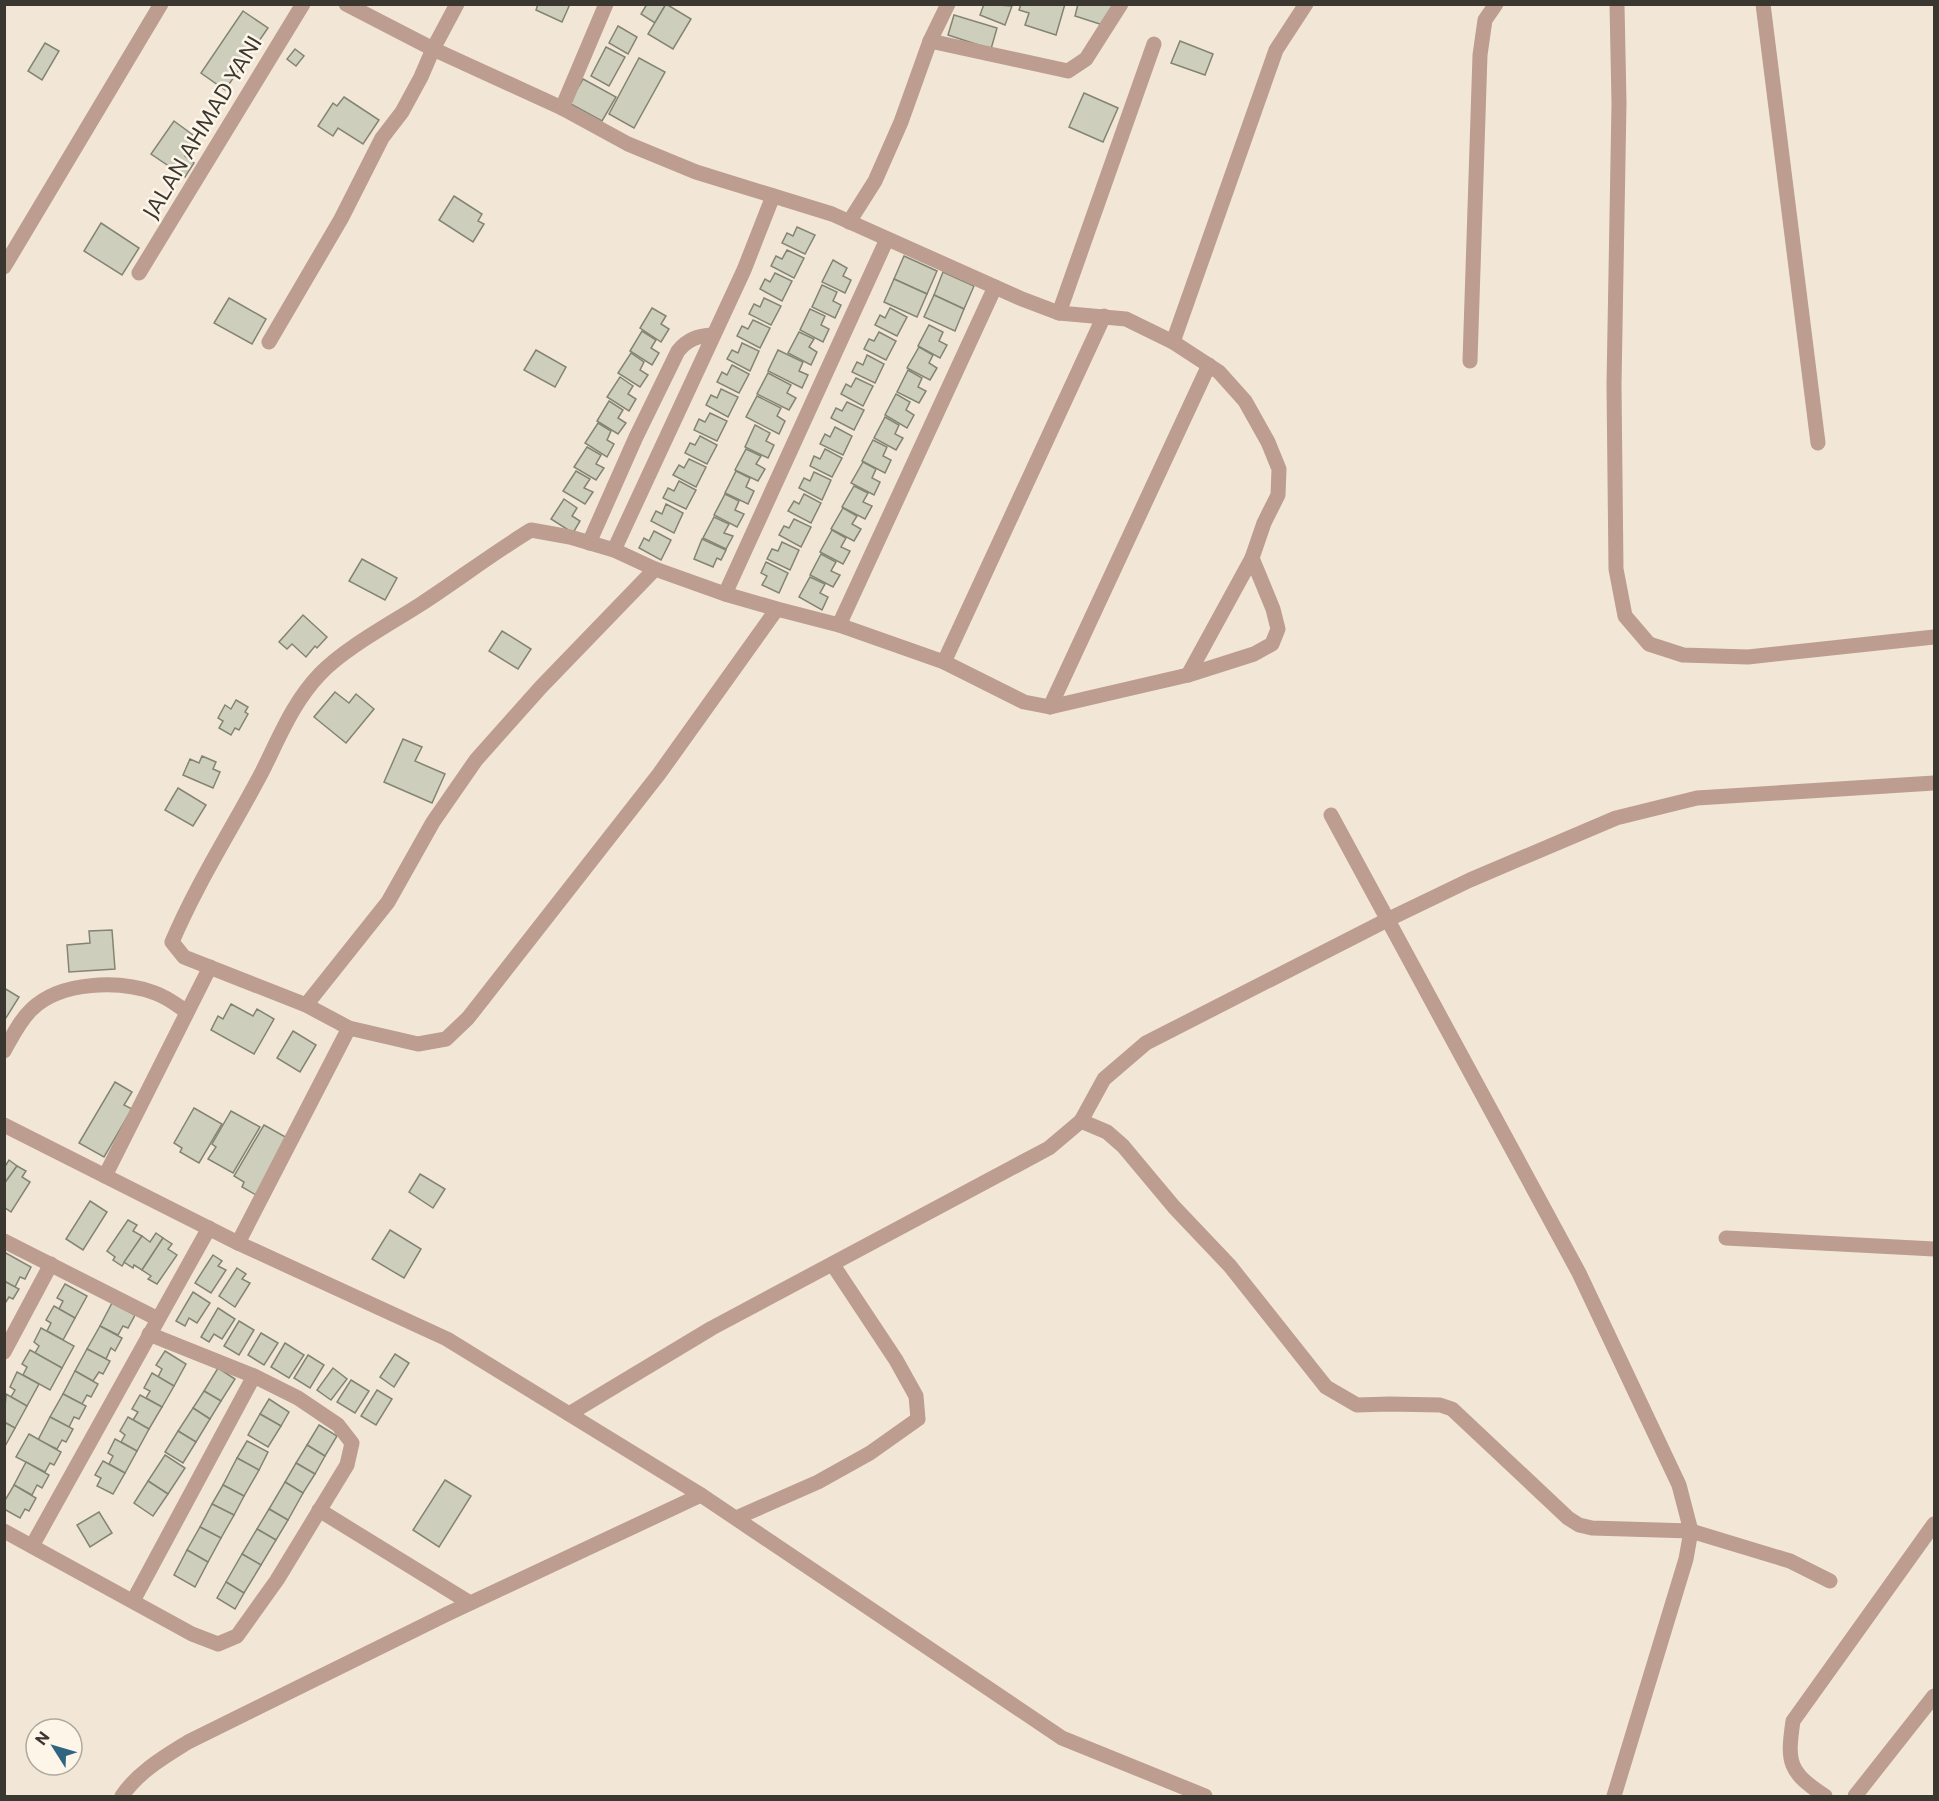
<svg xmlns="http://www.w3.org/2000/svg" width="1939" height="1801" viewBox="0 0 1939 1801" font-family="Commissioner,sans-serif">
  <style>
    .building { fill: #cdcebc; stroke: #838474; stroke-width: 1.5 }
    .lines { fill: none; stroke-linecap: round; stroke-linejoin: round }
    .minor { stroke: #bd9d8f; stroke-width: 15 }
    .labels { text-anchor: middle; stroke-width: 5; stroke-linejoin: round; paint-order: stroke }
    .street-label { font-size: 22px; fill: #3a3630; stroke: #fdf5e8 }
  </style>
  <rect width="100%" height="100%" fill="#f2e7d7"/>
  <!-- building -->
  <g class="building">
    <path d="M538,4H570L562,22L536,10Z"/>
    <path d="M647,4H666L655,23L641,14Z"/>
    <path d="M666,4L691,19L673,49L648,34Z"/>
    <path d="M984,4L1012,6L1005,25L980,15Z"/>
    <path d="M1021,4H1065L1056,35L1025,25L1029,13L1019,10Z"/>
    <path d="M1078,4H1113L1106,26L1075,16Z"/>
    <path d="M243,11L268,28L225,90L201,73Z"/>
    <path d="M954,15L997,28L991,49L948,35Z"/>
    <path d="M618,26L637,37L628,54L609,43Z"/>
    <path d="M1180,41L1213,54L1205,75L1171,63Z"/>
    <path d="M45,43L59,51L42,80L28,71Z"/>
    <path d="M606,47L625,57L609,86L591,76Z"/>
    <path d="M295,49L304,56L296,66L287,59Z"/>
    <path d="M639,58L665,72L634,128L609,114Z"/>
    <path d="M583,79L616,97L602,121L569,103Z"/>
    <path d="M1084,93L1118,108L1103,142L1069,127Z"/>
    <path d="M344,97L379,120L363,144L338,128L333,136L318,126L333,103L337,106Z"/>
    <path d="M174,121L197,138L185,156L194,163L185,177L151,154Z"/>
    <path d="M454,196L482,214L478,221L484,224L473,242L439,220Z"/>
    <path d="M101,223L139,248L122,275L84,251Z"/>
    <path d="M797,227L815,235L805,254L782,243L787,233L793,236Z"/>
    <path d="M787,250L804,258L794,278L771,266L776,256L782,259Z"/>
    <path d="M904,256L937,271L927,294L894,279Z"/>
    <path d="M833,260L847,268L843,276L851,280L845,293L822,282Z"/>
    <path d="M943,272L974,286L964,309L934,295Z"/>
    <path d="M775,273L792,281L782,301L760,289L765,279L770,282Z"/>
    <path d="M894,279L927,294L917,317L884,302Z"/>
    <path d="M822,285L837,292L833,301L841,305L835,318L812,307Z"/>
    <path d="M934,295L964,309L955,331L924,317Z"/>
    <path d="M229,298L266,319L252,344L214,323Z"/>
    <path d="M764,298L781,306L771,325L749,314L754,304L760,307Z"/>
    <path d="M652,308L666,316L661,324L669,329L661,342L640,328Z"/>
    <path d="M890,308L907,317L897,336L875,325L880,315L885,318Z"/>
    <path d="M810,309L825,316L821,325L829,329L823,342L800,330Z"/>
    <path d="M753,320L770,328L760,348L737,336L742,326L748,329Z"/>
    <path d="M929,325L943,332L939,341L947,345L940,358L918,346Z"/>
    <path d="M642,331L656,340L651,348L659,353L652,365L630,351Z"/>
    <path d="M799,332L814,339L809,347L817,352L811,365L788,353Z"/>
    <path d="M879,332L896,341L886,360L864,349L869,339L874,341Z"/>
    <path d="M742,343L759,351L750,371L727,359L732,350L738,353Z"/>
    <path d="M919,347L933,355L929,363L937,368L930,380L907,368Z"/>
    <path d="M536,350L566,367L555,387L524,370Z"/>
    <path d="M778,350L803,362L799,371L808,375L802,388L768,371Z"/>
    <path d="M631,353L644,362L640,370L648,375L640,387L618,373Z"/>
    <path d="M867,355L884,364L875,383L852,372L857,362L863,365Z"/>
    <path d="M732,365L749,374L739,393L717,382L722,372L727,375Z"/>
    <path d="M908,370L922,378L918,387L926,391L919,403L897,392Z"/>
    <path d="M768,373L791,385L787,393L796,398L789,410L757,394Z"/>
    <path d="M620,377L633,386L628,394L636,399L629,411L607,397Z"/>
    <path d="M856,378L873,386L863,406L841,394L846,384L851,387Z"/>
    <path d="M721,389L738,397L728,417L706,405L711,395L717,398Z"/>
    <path d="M896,394L910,402L906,410L914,415L907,428L885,415Z"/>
    <path d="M757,396L781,408L777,416L785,421L779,434L746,417Z"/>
    <path d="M609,401L623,410L618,418L626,423L618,434L597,421Z"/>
    <path d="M847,402L864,410L854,430L831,418L836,408L842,411Z"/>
    <path d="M710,413L727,421L717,441L694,430L699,419L705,422Z"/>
    <path d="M885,417L899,425L895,434L903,438L896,450L874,438Z"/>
    <path d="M598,423L611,431L607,440L614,444L607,457L585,443Z"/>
    <path d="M755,425L770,433L766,441L774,445L768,458L745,447Z"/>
    <path d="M835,427L852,436L843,455L820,444L825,434L830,437Z"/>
    <path d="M700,436L717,445L707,464L685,453L690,443L695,445Z"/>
    <path d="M873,440L887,447L883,456L891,460L885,473L862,461Z"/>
    <path d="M587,447L601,455L596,464L604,468L596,480L574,467Z"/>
    <path d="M746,449L761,456L756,464L765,469L758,481L735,470Z"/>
    <path d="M825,449L842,458L832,477L810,466L814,456L820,459Z"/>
    <path d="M689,459L706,467L696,487L673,475L679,465L684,468Z"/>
    <path d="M863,462L876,469L872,478L880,482L874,495L851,483Z"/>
    <path d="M576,471L590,479L584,488L593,492L585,504L563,491Z"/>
    <path d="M736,471L750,478L746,487L754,491L748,504L725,493Z"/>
    <path d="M814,472L831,480L822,500L799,488L804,478L810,481Z"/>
    <path d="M679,481L696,490L686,509L663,498L668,488L674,491Z"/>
    <path d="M854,486L868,493L863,502L872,506L865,519L842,507Z"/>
    <path d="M725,494L739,501L735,510L744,514L737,527L714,515Z"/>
    <path d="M804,494L821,503L811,523L788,511L794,501L799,504Z"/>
    <path d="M564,499L577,508L572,516L580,521L573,533L551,519Z"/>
    <path d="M666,504L683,513L674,533L651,521L656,511L662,514Z"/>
    <path d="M843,508L857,516L852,524L861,529L854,541L831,529Z"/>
    <path d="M714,517L729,524L724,533L733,536L726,549L703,538Z"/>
    <path d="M794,519L811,527L801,547L779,535L784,526L789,528Z"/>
    <path d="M832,530L846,538L841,547L850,551L843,564L820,552Z"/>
    <path d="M654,531L671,540L661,560L639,548L644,538L649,541Z"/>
    <path d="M702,539L726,550L721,560L717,558L713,567L694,559Z"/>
    <path d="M782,542L799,550L790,570L767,559L772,549L778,551Z"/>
    <path d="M821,554L836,562L831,571L840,575L833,587L810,575Z"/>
    <path d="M362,559L397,578L385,600L349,581Z"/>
    <path d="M766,562L788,573L779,593L762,585L767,576L761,573Z"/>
    <path d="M810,577L825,584L820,593L828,597L822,610L799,597Z"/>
    <path d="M303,615L327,637L317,648L315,646L306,657L292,644L287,649L279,642Z"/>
    <path d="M502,631L531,649L518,669L489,651Z"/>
    <path d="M335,692L349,703L356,694L374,709L346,743L314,717Z"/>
    <path d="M236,700L248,707L245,712L248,714L239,730L235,728L231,735L219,728L223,721L218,718L225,705L231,709Z"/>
    <path d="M403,739L422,747L415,761L445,774L432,803L384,782Z"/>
    <path d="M202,756L216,762L213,769L220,772L213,788L183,775L190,759L199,763Z"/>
    <path d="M178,788L206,805L193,826L165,810Z"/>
    <path d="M112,930L115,969L69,972L67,945L90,943L89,931Z"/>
    <path d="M4,988L19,997L4,1021Z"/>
    <path d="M231,1004L253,1016L257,1009L274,1019L254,1054L211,1030L218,1016L223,1019Z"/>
    <path d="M293,1031L316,1045L300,1072L277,1058Z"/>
    <path d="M115,1082L132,1092L124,1105L132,1109L104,1157L79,1143Z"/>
    <path d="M194,1108L222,1124L199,1163L180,1152L182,1148L174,1143Z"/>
    <path d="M231,1111L260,1127L233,1173L208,1159L216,1147L212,1144Z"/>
    <path d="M264,1125L289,1139L256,1195L242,1187L244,1182L234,1176Z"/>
    <path d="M9,1160L17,1166L4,1184V1168Z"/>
    <path d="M17,1166L26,1171L22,1177L30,1182L11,1212L4,1207V1184Z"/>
    <path d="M420,1174L445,1189L433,1208L409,1192Z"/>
    <path d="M90,1201L107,1212L83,1250L66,1239Z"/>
    <path d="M128,1220L137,1225L133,1231L142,1236L122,1266L113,1260L115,1257L107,1251Z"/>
    <path d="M390,1230L421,1249L404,1278L372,1259Z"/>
    <path d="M156,1233L163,1238L142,1270L134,1265L133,1268L124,1262L142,1236L150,1242Z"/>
    <path d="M163,1238L172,1244L168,1249L177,1255L157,1284L148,1279L151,1276L142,1270Z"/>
    <path d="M4,1252L31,1267L25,1279L20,1277L15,1287L4,1281Z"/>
    <path d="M213,1255L222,1261L218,1266L226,1270L211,1293L195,1283Z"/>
    <path d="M237,1268L246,1274L242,1279L250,1283L235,1307L219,1296Z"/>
    <path d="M4,1281L19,1289L13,1299L9,1297L4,1305Z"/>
    <path d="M65,1284L87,1296L75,1318L59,1309L63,1301L57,1298Z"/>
    <path d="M193,1292L210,1303L197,1323L189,1318L185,1326L176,1321Z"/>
    <path d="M112,1303L135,1315L128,1328L123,1326L118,1335L100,1326Z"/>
    <path d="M54,1306L75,1318L63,1340L47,1331L51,1323L46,1320Z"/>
    <path d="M218,1308L235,1319L222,1339L214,1334L209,1342L201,1337Z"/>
    <path d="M239,1321L254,1330L239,1355L224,1346Z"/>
    <path d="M100,1326L122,1338L115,1351L111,1348L106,1359L87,1349Z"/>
    <path d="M41,1328L74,1346L62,1368L35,1353L39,1346L34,1342Z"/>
    <path d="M261,1333L278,1343L264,1365L248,1355Z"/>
    <path d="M285,1343L304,1355L289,1378L271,1367Z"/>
    <path d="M87,1349L110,1361L103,1374L99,1372L93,1381L75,1371Z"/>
    <path d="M30,1350L62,1368L50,1390L23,1375L27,1367L22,1364Z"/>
    <path d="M165,1351L186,1364L174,1386L158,1377L162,1369L156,1365Z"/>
    <path d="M395,1354L409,1363L394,1387L380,1377Z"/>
    <path d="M308,1355L324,1365L310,1388L294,1378Z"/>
    <path d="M218,1368L235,1379L221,1401L204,1391Z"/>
    <path d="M333,1368L347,1379L331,1400L317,1390Z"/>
    <path d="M75,1371L98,1384L91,1397L87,1395L82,1404L63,1394Z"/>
    <path d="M17,1372L39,1384L27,1406L11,1397L15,1390L10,1387Z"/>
    <path d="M152,1373L174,1386L162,1407L146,1398L150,1391L144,1388Z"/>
    <path d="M351,1380L369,1391L355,1413L337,1402Z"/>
    <path d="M377,1390L392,1399L376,1425L361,1416Z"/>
    <path d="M204,1391L221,1401L210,1419L193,1408Z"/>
    <path d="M6,1394L27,1406L15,1428L4,1422Z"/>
    <path d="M63,1394L86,1406L79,1419L74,1417L69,1427L50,1417Z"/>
    <path d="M140,1395L162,1407L149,1429L133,1420L138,1412L132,1409Z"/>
    <path d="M269,1399L289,1412L281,1426L260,1414Z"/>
    <path d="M193,1408L210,1419L196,1442L178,1431Z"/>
    <path d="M260,1414L281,1426L268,1447L248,1435Z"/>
    <path d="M50,1417L73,1429L66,1442L62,1440L57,1449L38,1440Z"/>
    <path d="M128,1417L149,1429L137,1451L121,1442L125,1435L120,1431Z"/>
    <path d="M4,1422L15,1428L4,1448Z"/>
    <path d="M319,1425L337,1436L325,1456L307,1445Z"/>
    <path d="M178,1431L196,1442L183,1463L165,1452Z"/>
    <path d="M29,1434L61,1452L54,1465L50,1463L45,1472L16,1457Z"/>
    <path d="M115,1439L137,1451L125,1473L109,1464L113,1456L108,1453Z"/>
    <path d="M247,1441L268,1452L259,1470L237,1458Z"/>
    <path d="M307,1445L325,1456L315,1474L296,1463Z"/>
    <path d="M165,1455L185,1468L168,1494L148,1481Z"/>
    <path d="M237,1458L259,1470L244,1496L223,1485Z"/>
    <path d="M103,1461L125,1473L113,1494L97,1486L101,1478L95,1475Z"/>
    <path d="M26,1462L49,1475L42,1488L37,1485L32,1495L14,1485Z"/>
    <path d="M296,1463L315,1474L303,1493L285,1482Z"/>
    <path d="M445,1480L471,1496L439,1547L413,1530Z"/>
    <path d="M148,1481L168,1494L153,1516L134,1503Z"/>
    <path d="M285,1482L303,1493L288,1520L269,1509Z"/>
    <path d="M14,1485L36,1498L29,1511L25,1509L20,1518L4,1509V1502Z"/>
    <path d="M223,1485L244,1496L234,1515L212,1504Z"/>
    <path d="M212,1504L234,1515L221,1538L200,1527Z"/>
    <path d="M269,1509L288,1520L276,1540L257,1529Z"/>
    <path d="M99,1512L112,1533L90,1547L77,1525Z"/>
    <path d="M200,1527L221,1538L208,1562L187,1550Z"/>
    <path d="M257,1529L276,1540L261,1565L242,1554Z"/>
    <path d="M187,1550L208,1562L195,1587L174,1575Z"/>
    <path d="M242,1554L261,1565L244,1593L226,1582Z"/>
    <path d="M226,1582L244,1593L235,1609L217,1598Z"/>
  </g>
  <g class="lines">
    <!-- minor -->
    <g class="minor">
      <path d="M346,4L433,49L562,108L628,144L696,172L832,214L1022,299L1059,313L1126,319L1173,342L1219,372L1245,401L1268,442L1279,469L1278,495L1264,523L1252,558L1273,609L1278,629L1272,644L1254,654L1188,675L1050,707L1024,702L944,662L839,625L777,609L725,594L655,569L614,550L570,537L531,530C493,553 458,580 421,604C390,624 345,648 320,674C293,702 279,738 262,772C232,829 197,883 172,942L184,957L306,1005L349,1028L418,1044L446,1039L468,1018L659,774L777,609"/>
      <path d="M1617,4L1619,103L1614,385L1616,569L1625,616L1649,644L1683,655L1748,657L1934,637"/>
      <path d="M1763,4L1818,443"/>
      <path d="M930,41L1068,71L1086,59L1121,4"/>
      <path d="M562,108L606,4"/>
      <path d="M849,222L875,181L901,122L930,41L948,4"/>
      <path d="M4,267L161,4"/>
      <path d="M139,273L303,4"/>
      <path d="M1059,313L1154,44"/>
      <path d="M269,342L341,219L382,138L402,112L421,77L433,49L457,4"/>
      <path d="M1173,342L1276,50L1306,4"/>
      <path d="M1470,361L1480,55L1485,20L1496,4"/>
      <path d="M589,543L636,437L678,351C688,339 697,336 713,335"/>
      <path d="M614,550L744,270L773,196"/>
      <path d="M725,594L887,239"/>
      <path d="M839,625L995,287"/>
      <path d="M944,662L1104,316"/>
      <path d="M1188,675L1252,558"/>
      <path d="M1050,707L1209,365"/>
      <path d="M1331,815L1579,1273L1679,1485L1691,1531L1686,1559L1614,1796"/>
      <path d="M306,1005L388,902L433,822L476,760L541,687L655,569"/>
      <path d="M4,1051C12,1037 20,1020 32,1009C61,981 120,980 155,993C167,997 177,1005 187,1012"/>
      <path d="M1081,1121L1107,1132L1123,1146L1174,1207L1230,1266L1326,1387L1357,1405L1389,1404L1440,1405L1452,1409L1568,1518L1579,1525L1592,1528L1691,1531L1790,1561L1830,1581"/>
      <path d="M4,1125L238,1243L447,1339L701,1495L1062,1738L1205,1796"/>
      <path d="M105,1176L210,967"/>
      <path d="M1726,1238L1934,1249"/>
      <path d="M4,1241L158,1319"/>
      <path d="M238,1243L349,1028"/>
      <path d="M4,1352L51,1264"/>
      <path d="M569,1414L712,1328L1049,1148L1081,1121L1104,1079L1146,1043L1389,919L1470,880L1616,818L1697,798L1934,783"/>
      <path d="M319,1510L470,1603"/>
      <path d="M736,1518L818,1482L870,1453L918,1419L916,1396L896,1360L833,1265"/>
      <path d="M4,1531L192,1634L218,1644L237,1636L277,1580L347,1465L352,1443L338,1425L298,1398L254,1376L149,1334"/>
      <path d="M32,1546L209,1228"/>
      <path d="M133,1601L254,1376"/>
      <path d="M122,1796C138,1772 164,1757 188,1742L447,1614L701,1495"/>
      <path d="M1825,1796C1788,1772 1787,1762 1793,1721L1934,1524"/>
      <path d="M1855,1796L1934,1696"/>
    </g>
  </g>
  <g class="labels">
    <!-- street labels -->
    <g class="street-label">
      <text transform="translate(202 127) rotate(-59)" y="8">JALAN AHMAD YANI</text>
    </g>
  </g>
  <!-- border -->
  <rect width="1939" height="1801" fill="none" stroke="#3a3630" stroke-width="12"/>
  <!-- north arrow -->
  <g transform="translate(54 1747) rotate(307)"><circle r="28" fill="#fdf5e8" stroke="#afa99e" stroke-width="1.5"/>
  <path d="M0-4.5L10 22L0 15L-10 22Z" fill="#2f6581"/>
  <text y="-9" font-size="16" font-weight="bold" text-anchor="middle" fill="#3a3630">N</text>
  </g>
</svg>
